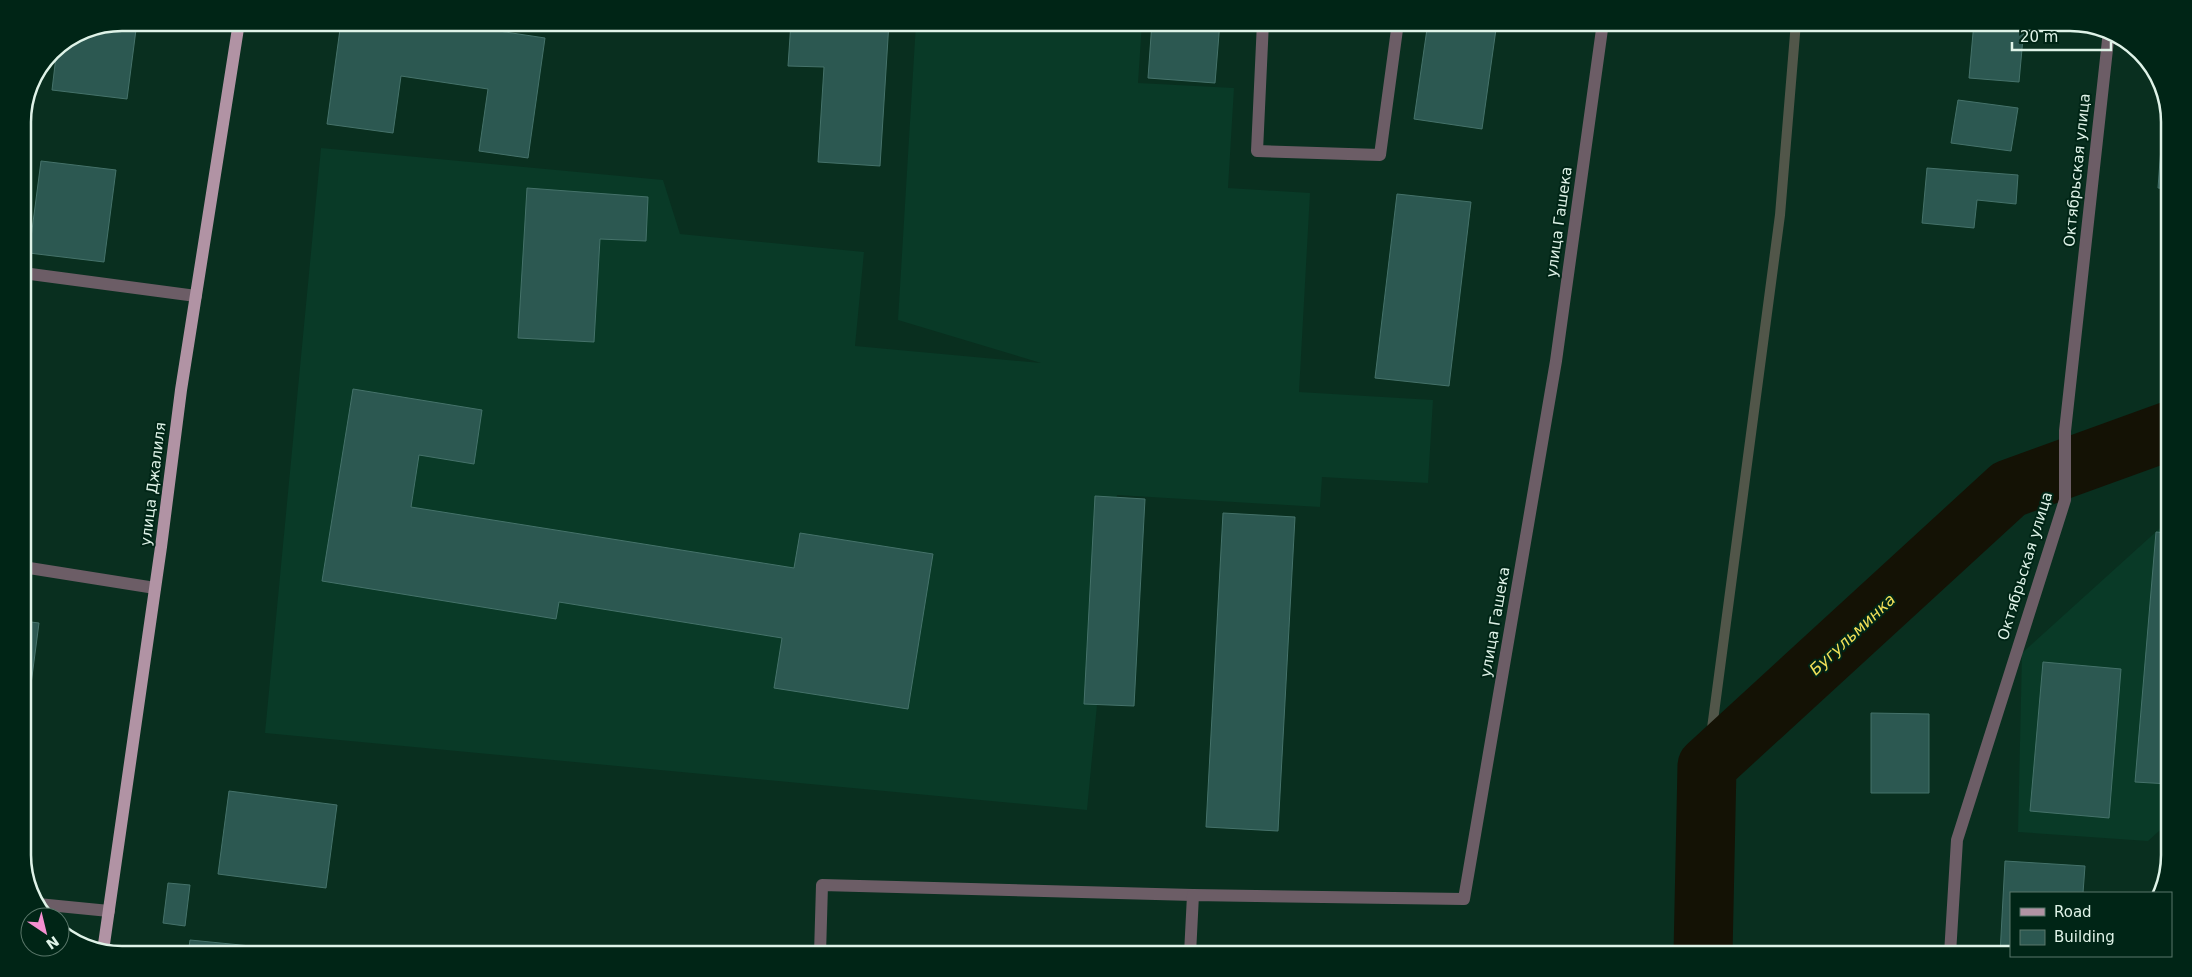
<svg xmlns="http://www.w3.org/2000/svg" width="2192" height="977" viewBox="0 0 2192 977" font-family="'DejaVu Sans',sans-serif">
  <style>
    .built { fill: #093a27 }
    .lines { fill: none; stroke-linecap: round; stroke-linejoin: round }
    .stream { stroke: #515649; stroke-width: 10 }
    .river { stroke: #141205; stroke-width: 59 }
    .building { fill: #2c5851; stroke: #45726a }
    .minor { stroke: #6c5d66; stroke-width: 12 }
    .major { stroke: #b193a4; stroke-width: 12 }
    .labels { text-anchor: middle; stroke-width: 4; stroke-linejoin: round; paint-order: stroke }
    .street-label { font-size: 15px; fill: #dff3e8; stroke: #002516 }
    .water-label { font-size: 16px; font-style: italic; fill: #f2e159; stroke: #002516 }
    .rim { fill: none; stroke: #dff3e8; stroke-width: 2.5 }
  </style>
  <rect width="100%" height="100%" fill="#092f1f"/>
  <!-- built -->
  <g class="built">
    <path d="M916,23H1142L1138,83L1234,88L1228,188L1310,193L1299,392L1433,400L1428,483L1322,477L1320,507L1117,495L1087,810L265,733L321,148L663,180L680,234L864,252L855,346L1041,363L898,320Z"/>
    <path d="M2169,520V822L2148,841L2018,832L2022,653Z"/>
  </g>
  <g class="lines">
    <!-- stream -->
    <path class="stream" d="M1707,766L1780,215L1796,22"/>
    <!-- river -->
    <path class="river" d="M1703,954L1707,766L2009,489L2169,431"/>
  </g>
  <!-- building -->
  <g class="building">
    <path d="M123,22H137L127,99L52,90L57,48L85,30Z"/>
    <path d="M341,22H439L545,38L528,158L479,151L488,89L401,76L393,133L327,124Z"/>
    <path d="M791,22H889L880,166L818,162L824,67L788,66Z"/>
    <path d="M1152,22H1220L1215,83L1148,78Z"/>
    <path d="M1428,22H1497L1482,129L1414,119Z"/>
    <path d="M1974,22L2024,27L2019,82L1969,78Z"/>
    <path d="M1958,100L2018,108L2011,151L1951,143Z"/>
    <path d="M2162,134L2169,135V189L2158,188Z"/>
    <path d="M41,161L116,170L104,262L29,253Z"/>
    <path d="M1927,168L2018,175L2016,204L1977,200L1974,228L1922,223Z"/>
    <path d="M527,188L648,197L646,241L600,239L594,342L518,338Z"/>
    <path d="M1397,194L1471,202L1449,386L1375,378Z"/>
    <path d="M353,389L482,410L474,464L419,455L411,507L794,568L800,533L933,554L908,709L774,688L782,638L559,602L556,619L322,581Z"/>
    <path d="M1095,496L1145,499L1134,706L1084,704Z"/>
    <path d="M1223,513L1295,517L1278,831L1206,827Z"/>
    <path d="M2156,532L2169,533V784L2135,782Z"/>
    <path d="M23,621L39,623L27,715L23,714Z"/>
    <path d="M2043,662L2121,669L2109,818L2030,811Z"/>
    <path d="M1871,713L1929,714V793H1871Z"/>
    <path d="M229,791L337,805L326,888L218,874Z"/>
    <path d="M2005,861L2085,866L2083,893H2011V954H2000Z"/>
    <path d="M168,883L190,885L185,926L163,923Z"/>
    <path d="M190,940L271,948V954H188Z"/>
    <path d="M1073,949L1141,954H1073Z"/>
    <path d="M1353,950L1444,952V954H1353Z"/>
  </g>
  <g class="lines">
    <!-- minor -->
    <g class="minor">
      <path d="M1263,22L1257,151L1380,155L1398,22"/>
      <path d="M23,273L196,296"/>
      <path d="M23,567L155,588"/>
      <path d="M38,904L109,911"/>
      <path d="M820,954L822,885L1193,895"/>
      <path d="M1190,954L1193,895L1464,899L1556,361L1603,22"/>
      <path d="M1950,954L1957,840L2065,500V431L2109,31"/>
    </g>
    <!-- major -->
    <path class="major" d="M103,951L161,547L181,390L239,22"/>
  </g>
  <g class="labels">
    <!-- street labels -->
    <g class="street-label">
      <text transform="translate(2077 170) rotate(-84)" y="5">Октябрьская улица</text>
      <text transform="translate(1559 222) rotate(-82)" y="5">улица Гашека</text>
      <text transform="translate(153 484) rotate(-83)" y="5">улица Джалиля</text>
      <text transform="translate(2025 566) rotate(-73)" y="5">Октябрьская улица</text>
      <text transform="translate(1495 622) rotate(-80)" y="5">улица Гашека</text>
    </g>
    <!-- water labels -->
    <g class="water-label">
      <text transform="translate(1852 634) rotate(-43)" y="6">Бугульминка</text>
    </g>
  </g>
  <!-- crop -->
  <path d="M0 0H2192V977H0ZM122 31H2070A91 91 0 0 1 2161 122V855A91 91 0 0 1 2070 946H122A91 91 0 0 1 31 855V122A91 91 0 0 1 122 31Z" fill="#002516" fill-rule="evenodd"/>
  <path class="rim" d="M122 31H2070A91 91 0 0 1 2161 122V855A91 91 0 0 1 2070 946H122A91 91 0 0 1 31 855V122A91 91 0 0 1 122 31Z"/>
  <!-- legend -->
  <rect x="2010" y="892" width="162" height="65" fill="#002516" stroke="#59776a"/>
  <rect x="2020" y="908" width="25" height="8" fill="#b193a4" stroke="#59776a"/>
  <text x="2054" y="917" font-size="15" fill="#dff3e8">Road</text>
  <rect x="2020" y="930" width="25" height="15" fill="#2c5851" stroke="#59776a"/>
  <text x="2054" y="942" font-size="15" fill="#dff3e8">Building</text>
  <!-- north arrow -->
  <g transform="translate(45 932) rotate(145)"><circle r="24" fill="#002516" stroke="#59776a"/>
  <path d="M0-4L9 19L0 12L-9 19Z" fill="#f590d1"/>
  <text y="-8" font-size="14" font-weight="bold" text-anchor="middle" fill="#dff3e8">N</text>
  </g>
  <!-- scale -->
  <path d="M2012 42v8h99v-8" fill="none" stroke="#dff3e8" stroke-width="2.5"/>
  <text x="2020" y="42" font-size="15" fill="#dff3e8" stroke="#002516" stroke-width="4" paint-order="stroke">20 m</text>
</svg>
